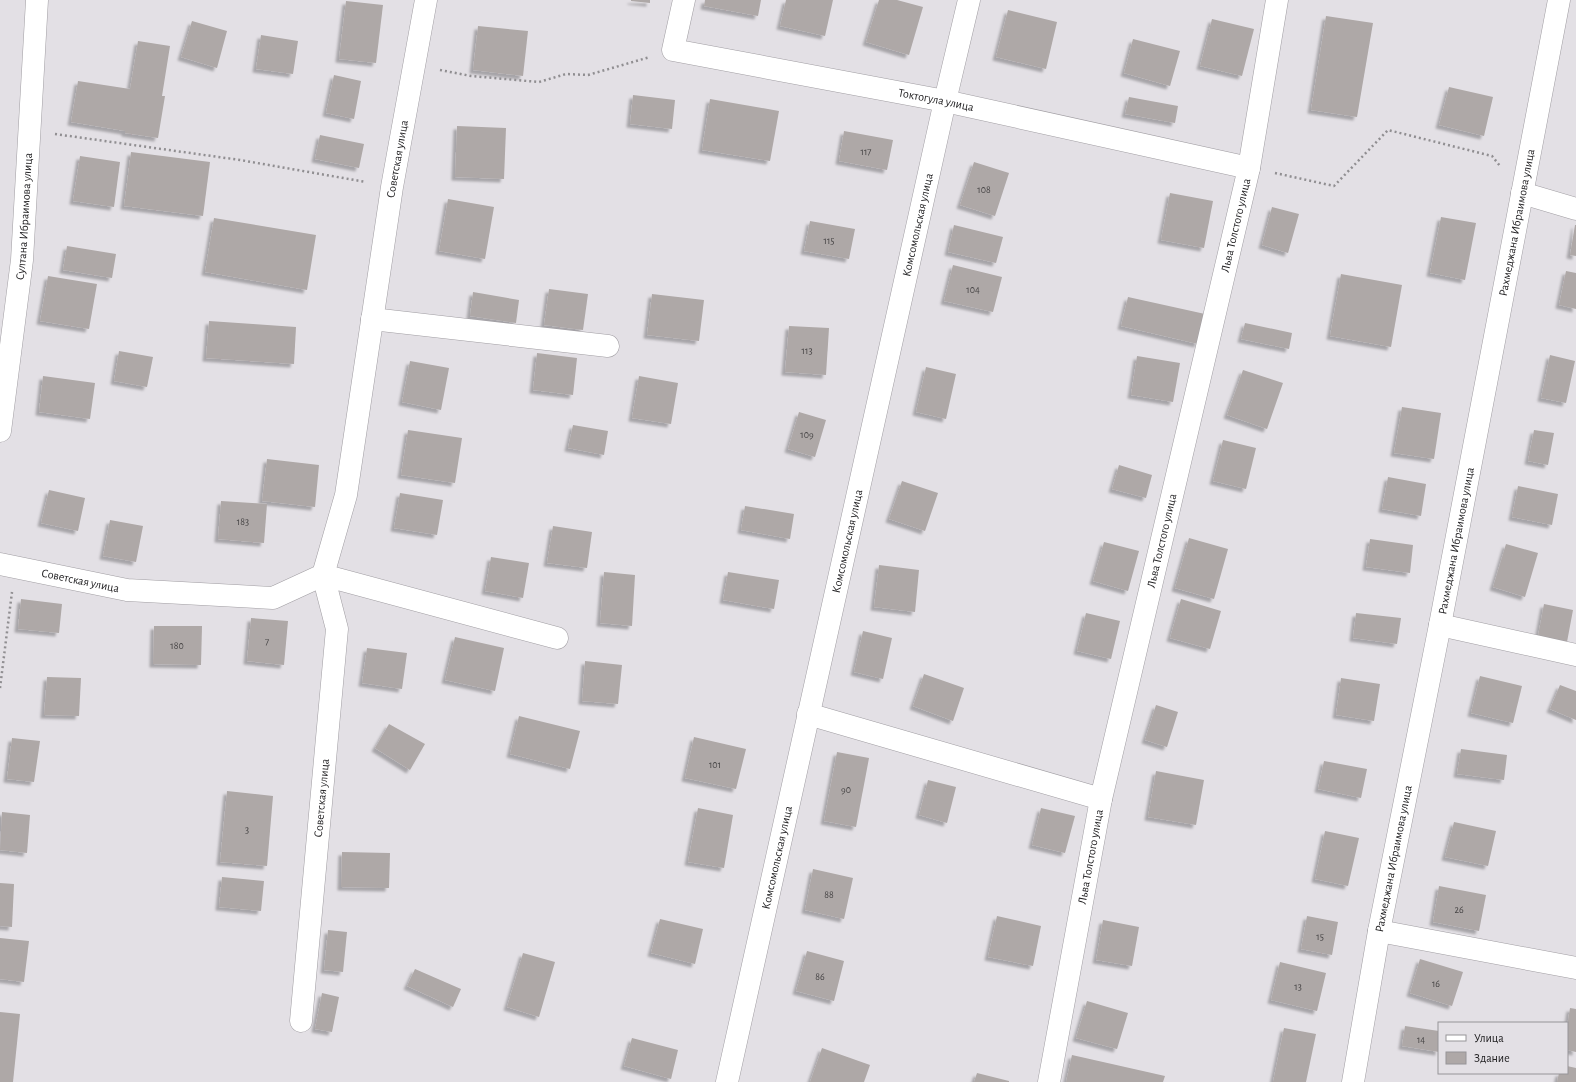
<svg xmlns="http://www.w3.org/2000/svg" width="1576" height="1082" viewBox="0 0 1576 1082" font-family="'Alegreya Sans',sans-serif">
  <style>
    .building { fill: #aea8a7; filter: url(#shadow) }
    .lines { fill: none; stroke-linecap: round; stroke-linejoin: round }
    .minor-casing { stroke: #a09da2; stroke-width: 23 }
    .tertiary-casing { stroke: #a09da2; stroke-width: 23 }
    .secondary-casing { stroke: #a09da2; stroke-width: 23 }
    .path { stroke: #908e91; stroke-width: 2.5; stroke-dasharray: 2 3; stroke-linecap: butt }
    .minor { stroke: #fff; stroke-width: 22 }
    .tertiary { stroke: #fff; stroke-width: 22 }
    .secondary { stroke: #fff; stroke-width: 22 }
    .labels { text-anchor: middle; stroke-width: 3.5; stroke-linejoin: round; paint-order: stroke }
    .number-label { font-size: 10px; fill: #464445 }
    .street-label { font-size: 12px; fill: #232224; stroke: #e3e0e5 }
  </style>
  <defs>
    <filter id="shadow"><feDropShadow dx="-3.5" dy="3.5" stdDeviation="1" flood-color="#0004"/></filter>
  </defs>
  <rect width="100%" height="100%" fill="#e3e0e5"/>
  <!-- building -->
  <g class="building">
    <path d="M631,0H650V3L631,1Z"/>
    <path d="M705,0H761L758,16L704,6Z"/>
    <path d="M786,0H833L825,36L780,26Z"/>
    <path d="M879,0H897L923,7L909,55L866,42Z"/>
    <path d="M346,1L383,5L376,63L339,59Z"/>
    <path d="M1008,10L1057,22L1046,69L996,57Z"/>
    <path d="M1326,16L1373,23L1357,117L1311,110Z"/>
    <path d="M1212,19L1254,29L1242,76L1200,66Z"/>
    <path d="M192,21L227,31L217,68L181,57Z"/>
    <path d="M478,26L528,31L523,76L473,70Z"/>
    <path d="M261,35L298,41L293,74L256,69Z"/>
    <path d="M1133,39L1180,51L1170,86L1124,73Z"/>
    <path d="M138,41L170,46L162,96H165L158,138L125,133V131L71,122L78,81L130,89Z"/>
    <path d="M334,75L361,81L354,119L326,113Z"/>
    <path d="M1449,87L1493,97L1484,136L1439,125Z"/>
    <path d="M633,95L675,100L672,129L630,124Z"/>
    <path d="M1129,97L1178,106L1175,123L1125,114Z"/>
    <path d="M710,99L779,111L770,161L702,150Z"/>
    <path d="M457,126L506,128L504,179L455,177Z"/>
    <path d="M844,131L893,140L887,170L839,161Z"/>
    <path d="M320,135L364,144L359,168L315,159Z"/>
    <path d="M131,152L210,162L203,216L124,206Z"/>
    <path d="M80,156L120,162L114,207L73,201Z"/>
    <path d="M974,162L1009,173L995,216L960,205Z"/>
    <path d="M1170,193L1213,201L1204,248L1161,240Z"/>
    <path d="M448,199L494,207L485,259L439,251Z"/>
    <path d="M1272,207L1299,214L1288,253L1262,245Z"/>
    <path d="M1441,217L1476,223L1465,280L1430,273Z"/>
    <path d="M214,218L316,235L307,290L205,272Z"/>
    <path d="M810,221L855,229L849,259L804,251Z"/>
    <path d="M954,225L1003,237L996,263L948,252Z"/>
    <path d="M1575,225H1576V256L1570,255Z"/>
    <path d="M67,246L116,254L112,278L63,270Z"/>
    <path d="M953,265L1002,277L993,312L944,301Z"/>
    <path d="M1566,271L1576,273V309L1559,305Z"/>
    <path d="M1341,274L1402,285L1391,347L1330,336Z"/>
    <path d="M48,276L97,284L89,329L40,321Z"/>
    <path d="M549,289L588,294L583,330L544,325Z"/>
    <path d="M473,292L519,300L516,323L470,316Z"/>
    <path d="M652,294L704,300L699,341L647,335Z"/>
    <path d="M1128,297L1205,314L1198,344L1121,326Z"/>
    <path d="M209,321L296,327L294,364L206,358Z"/>
    <path d="M1245,323L1292,333L1289,349L1241,339Z"/>
    <path d="M789,326L829,328L826,375L785,372Z"/>
    <path d="M119,351L153,357L147,387L114,381Z"/>
    <path d="M537,353L577,358L573,395L533,390Z"/>
    <path d="M1550,355L1575,361L1566,403L1541,398Z"/>
    <path d="M1137,356L1180,363L1173,402L1131,395Z"/>
    <path d="M410,361L449,368L441,410L402,402Z"/>
    <path d="M926,367L956,374L946,419L916,412Z"/>
    <path d="M1243,370L1283,383L1267,429L1227,415Z"/>
    <path d="M43,376L95,383L90,419L39,412Z"/>
    <path d="M639,376L678,383L671,424L632,418Z"/>
    <path d="M1402,407L1441,413L1434,459L1394,453Z"/>
    <path d="M799,412L826,420L815,457L788,449Z"/>
    <path d="M573,425L608,431L604,455L568,448Z"/>
    <path d="M408,430L462,438L455,483L401,475Z"/>
    <path d="M1534,430L1554,433L1548,465L1528,461Z"/>
    <path d="M1223,440L1256,448L1246,489L1213,481Z"/>
    <path d="M267,459L319,465L315,507L262,501Z"/>
    <path d="M1119,465L1152,475L1146,498L1112,489Z"/>
    <path d="M1388,477L1426,484L1421,516L1382,509Z"/>
    <path d="M902,481L938,493L925,531L889,519Z"/>
    <path d="M1518,486L1558,494L1552,525L1512,517Z"/>
    <path d="M49,490L85,498L78,531L41,523Z"/>
    <path d="M400,493L443,500L437,535L394,528Z"/>
    <path d="M221,501L267,504L264,543L218,539Z"/>
    <path d="M745,506L794,514L790,539L741,530Z"/>
    <path d="M110,520L143,526L136,562L103,556Z"/>
    <path d="M553,526L592,532L587,568L547,563Z"/>
    <path d="M1189,538L1228,549L1214,599L1175,588Z"/>
    <path d="M1370,539L1413,545L1410,573L1366,567Z"/>
    <path d="M1104,542L1139,551L1128,591L1093,581Z"/>
    <path d="M1506,544L1538,553L1525,597L1493,587Z"/>
    <path d="M491,557L529,563L523,598L485,591Z"/>
    <path d="M879,565L919,570L915,612L874,607Z"/>
    <path d="M604,572L635,575L632,626L600,623Z"/>
    <path d="M728,572L779,580L774,609L723,600Z"/>
    <path d="M21,599L62,604L59,633L18,629Z"/>
    <path d="M1181,599L1221,611L1210,649L1170,638Z"/>
    <path d="M1544,604L1573,610L1567,642L1538,636Z"/>
    <path d="M1086,613L1120,621L1111,659L1077,651Z"/>
    <path d="M1356,613L1401,618L1397,644L1353,638Z"/>
    <path d="M251,618L288,621L284,665L247,661Z"/>
    <path d="M154,626H202L201,665L153,664Z"/>
    <path d="M863,631L892,638L883,679L854,672Z"/>
    <path d="M455,637L504,648L495,691L445,680Z"/>
    <path d="M367,648L407,653L402,689L362,683Z"/>
    <path d="M585,661L622,665L618,704L582,701Z"/>
    <path d="M924,674L964,688L953,721L913,706Z"/>
    <path d="M1480,676L1522,686L1513,723L1471,713Z"/>
    <path d="M47,677L81,678L79,716L44,715Z"/>
    <path d="M1341,678L1380,684L1374,721L1336,715Z"/>
    <path d="M1560,685L1576,691V720L1550,709Z"/>
    <path d="M1156,705L1178,712L1167,747L1145,740Z"/>
    <path d="M519,716L580,731L570,769L510,754Z"/>
    <path d="M389,724L425,744L410,770L375,748Z"/>
    <path d="M694,737L746,749L736,789L685,778Z"/>
    <path d="M12,738L40,741L34,782L7,779Z"/>
    <path d="M1461,749L1507,755L1504,780L1457,774Z"/>
    <path d="M837,752L869,758L856,827L824,821Z"/>
    <path d="M1324,761L1367,769L1361,798L1318,789Z"/>
    <path d="M1156,771L1204,780L1196,825L1148,817Z"/>
    <path d="M928,780L956,787L947,823L919,815Z"/>
    <path d="M227,791L273,796L267,866L220,862Z"/>
    <path d="M698,808L733,815L724,868L688,862Z"/>
    <path d="M1041,808L1075,816L1065,853L1032,845Z"/>
    <path d="M2,812L30,815L27,853L0,850Z"/>
    <path d="M1454,822L1496,831L1488,866L1445,857Z"/>
    <path d="M1325,831L1359,838L1348,886L1315,879Z"/>
    <path d="M342,852L390,853L389,888L341,887Z"/>
    <path d="M813,869L853,878L844,919L805,910Z"/>
    <path d="M222,877L264,881L261,911L219,907Z"/>
    <path d="M0,883L14,884L12,927L0,926Z"/>
    <path d="M1439,886L1486,895L1479,931L1433,922Z"/>
    <path d="M997,916L1041,926L1033,966L988,957Z"/>
    <path d="M1307,916L1338,922L1332,955L1301,949Z"/>
    <path d="M660,919L703,929L695,964L651,953Z"/>
    <path d="M1103,920L1139,927L1132,966L1096,960Z"/>
    <path d="M328,930L347,932L343,972L324,970Z"/>
    <path d="M0,938L29,941L24,982L0,979Z"/>
    <path d="M807,951L844,961L834,1001L796,991Z"/>
    <path d="M523,953L555,962L539,1017L507,1007Z"/>
    <path d="M1420,959L1463,972L1452,1006L1410,993Z"/>
    <path d="M1280,962L1326,973L1317,1011L1271,1000Z"/>
    <path d="M415,969L461,989L453,1007L407,986Z"/>
    <path d="M322,993L339,997L332,1032L315,1029Z"/>
    <path d="M1087,1001L1128,1013L1117,1049L1076,1038Z"/>
    <path d="M1570,1008L1576,1009V1052L1567,1050V1027Z"/>
    <path d="M0,1012L20,1014L13,1082H0Z"/>
    <path d="M1405,1026L1439,1031V1052L1402,1046Z"/>
    <path d="M1284,1028L1316,1034L1306,1082H1273Z"/>
    <path d="M632,1038L678,1050L671,1079L624,1066Z"/>
    <path d="M822,1048L870,1065L864,1082H810Z"/>
    <path d="M1072,1055L1165,1076L1163,1082H1066Z"/>
    <path d="M1567,1066L1576,1068V1082H1557L1559,1073H1567Z"/>
    <path d="M977,1073L1009,1081V1082H974Z"/>
  </g>
  <g class="lines">
    <!-- minor casing -->
    <g class="minor-casing">
      <g id="minor">
        <path id="s1" d="M684,0L673,50L945,101L1249,168"/>
        <path d="M1522,193L1576,209"/>
        <path d="M372,319L608,346"/>
        <path d="M1440,625L1576,655"/>
        <path d="M808,714L1101,799"/>
        <path d="M1379,931L1576,968"/>
        <path id="s2" d="M301,1021L337,629L323,575L557,638"/>
        <path id="s3" d="M1049,1082L1101,799L1249,168L1277,0"/>
        <path id="s4" d="M1353,1082L1379,931L1440,625L1559,0"/>
      </g>
    </g>
    <!-- tertiary casing -->
    <g class="tertiary-casing">
      <g id="tertiary">
        <path id="s5" d="M727,1082L945,101L969,0"/>
      </g>
    </g>
    <!-- secondary casing -->
    <g class="secondary-casing">
      <g id="secondary">
        <path id="s6" d="M0,431L22,260L37,0"/>
        <path id="s7" d="M0,564L127,590L273,598L323,575L346,495L392,187L426,0"/>
      </g>
    </g>
    <!-- path -->
    <g class="path">
      <path d="M440,70L471,76L539,82L566,74L588,75L650,57"/>
      <path d="M55,134L240,160L366,182"/>
      <path d="M1275,173L1334,186L1388,130L1492,156L1500,166"/>
      <path d="M0,688L12,592"/>
    </g>
    <!-- minor -->
    <use href="#minor" class="minor"/>
    <!-- tertiary -->
    <use href="#tertiary" class="tertiary"/>
    <!-- secondary -->
    <use href="#secondary" class="secondary"/>
  </g>
  <g class="labels">
    <!-- number labels -->
    <g class="number-label">
      <text x="866" y="155">117</text>
      <text x="984" y="193">108</text>
      <text x="829" y="244">115</text>
      <text x="973" y="293">104</text>
      <text x="807" y="354">113</text>
      <text x="807" y="438">109</text>
      <text x="243" y="525">183</text>
      <text x="267" y="645">7</text>
      <text x="177" y="649">180</text>
      <text x="715" y="768">101</text>
      <text x="846" y="793">90</text>
      <text x="247" y="833">3</text>
      <text x="829" y="898">88</text>
      <text x="1459" y="913">26</text>
      <text x="1320" y="940">15</text>
      <text x="820" y="980">86</text>
      <text x="1436" y="987">16</text>
      <text x="1298" y="990">13</text>
      <text x="1421" y="1043">14</text>
    </g>
    <!-- street labels -->
    <g class="street-label">
      <text dy="4" stroke="none"><textPath href="#s1" startOffset="319">Токтогула улица</textPath></text>
      <text dy="4" stroke="none"><textPath href="#s7" startOffset="754">Советская улица</textPath></text>
      <text dy="4" stroke="none"><textPath href="#s6" startOffset="216">Султана Ибраимова улица</textPath></text>
      <text dy="4" stroke="none"><textPath href="#s4" startOffset="875">Рахмеджана Ибраимова улица</textPath></text>
      <text dy="4" stroke="none"><textPath href="#s5" startOffset="878">Комсомольская улица</textPath></text>
      <text dy="4" stroke="none"><textPath href="#s3" startOffset="877">Льва Толстого улица</textPath></text>
      <text dy="4" stroke="none"><textPath href="#s5" startOffset="554">Комсомольская улица</textPath></text>
      <text dy="4" stroke="none"><textPath href="#s3" startOffset="553">Льва Толстого улица</textPath></text>
      <text dy="4" stroke="none"><textPath href="#s4" startOffset="551">Рахмеджана Ибраимова улица</textPath></text>
      <text dy="4" stroke="none"><textPath href="#s7" startOffset="82">Советская улица</textPath></text>
      <text dy="4" stroke="none"><textPath href="#s2" startOffset="224">Советская улица</textPath></text>
      <text dy="4" stroke="none"><textPath href="#s5" startOffset="230">Комсомольская улица</textPath></text>
      <text dy="4" stroke="none"><textPath href="#s3" startOffset="229">Льва Толстого улица</textPath></text>
      <text dy="4" stroke="none"><textPath href="#s4" startOffset="227">Рахмеджана Ибраимова улица</textPath></text>
    </g>
  </g>
  <!-- legend -->
  <rect x="1438" y="1022" width="130" height="52" fill="#e3e0e5" stroke="#969498"/>
  <rect x="1446" y="1035" width="20" height="6" fill="#ffffff" stroke="#969498"/>
  <text x="1474" y="1042" font-size="12" fill="#232224">Улица</text>
  <rect x="1446" y="1052" width="20" height="12" fill="#aea8a7" stroke="#969498"/>
  <text x="1474" y="1062" font-size="12" fill="#232224">Здание</text>
</svg>
